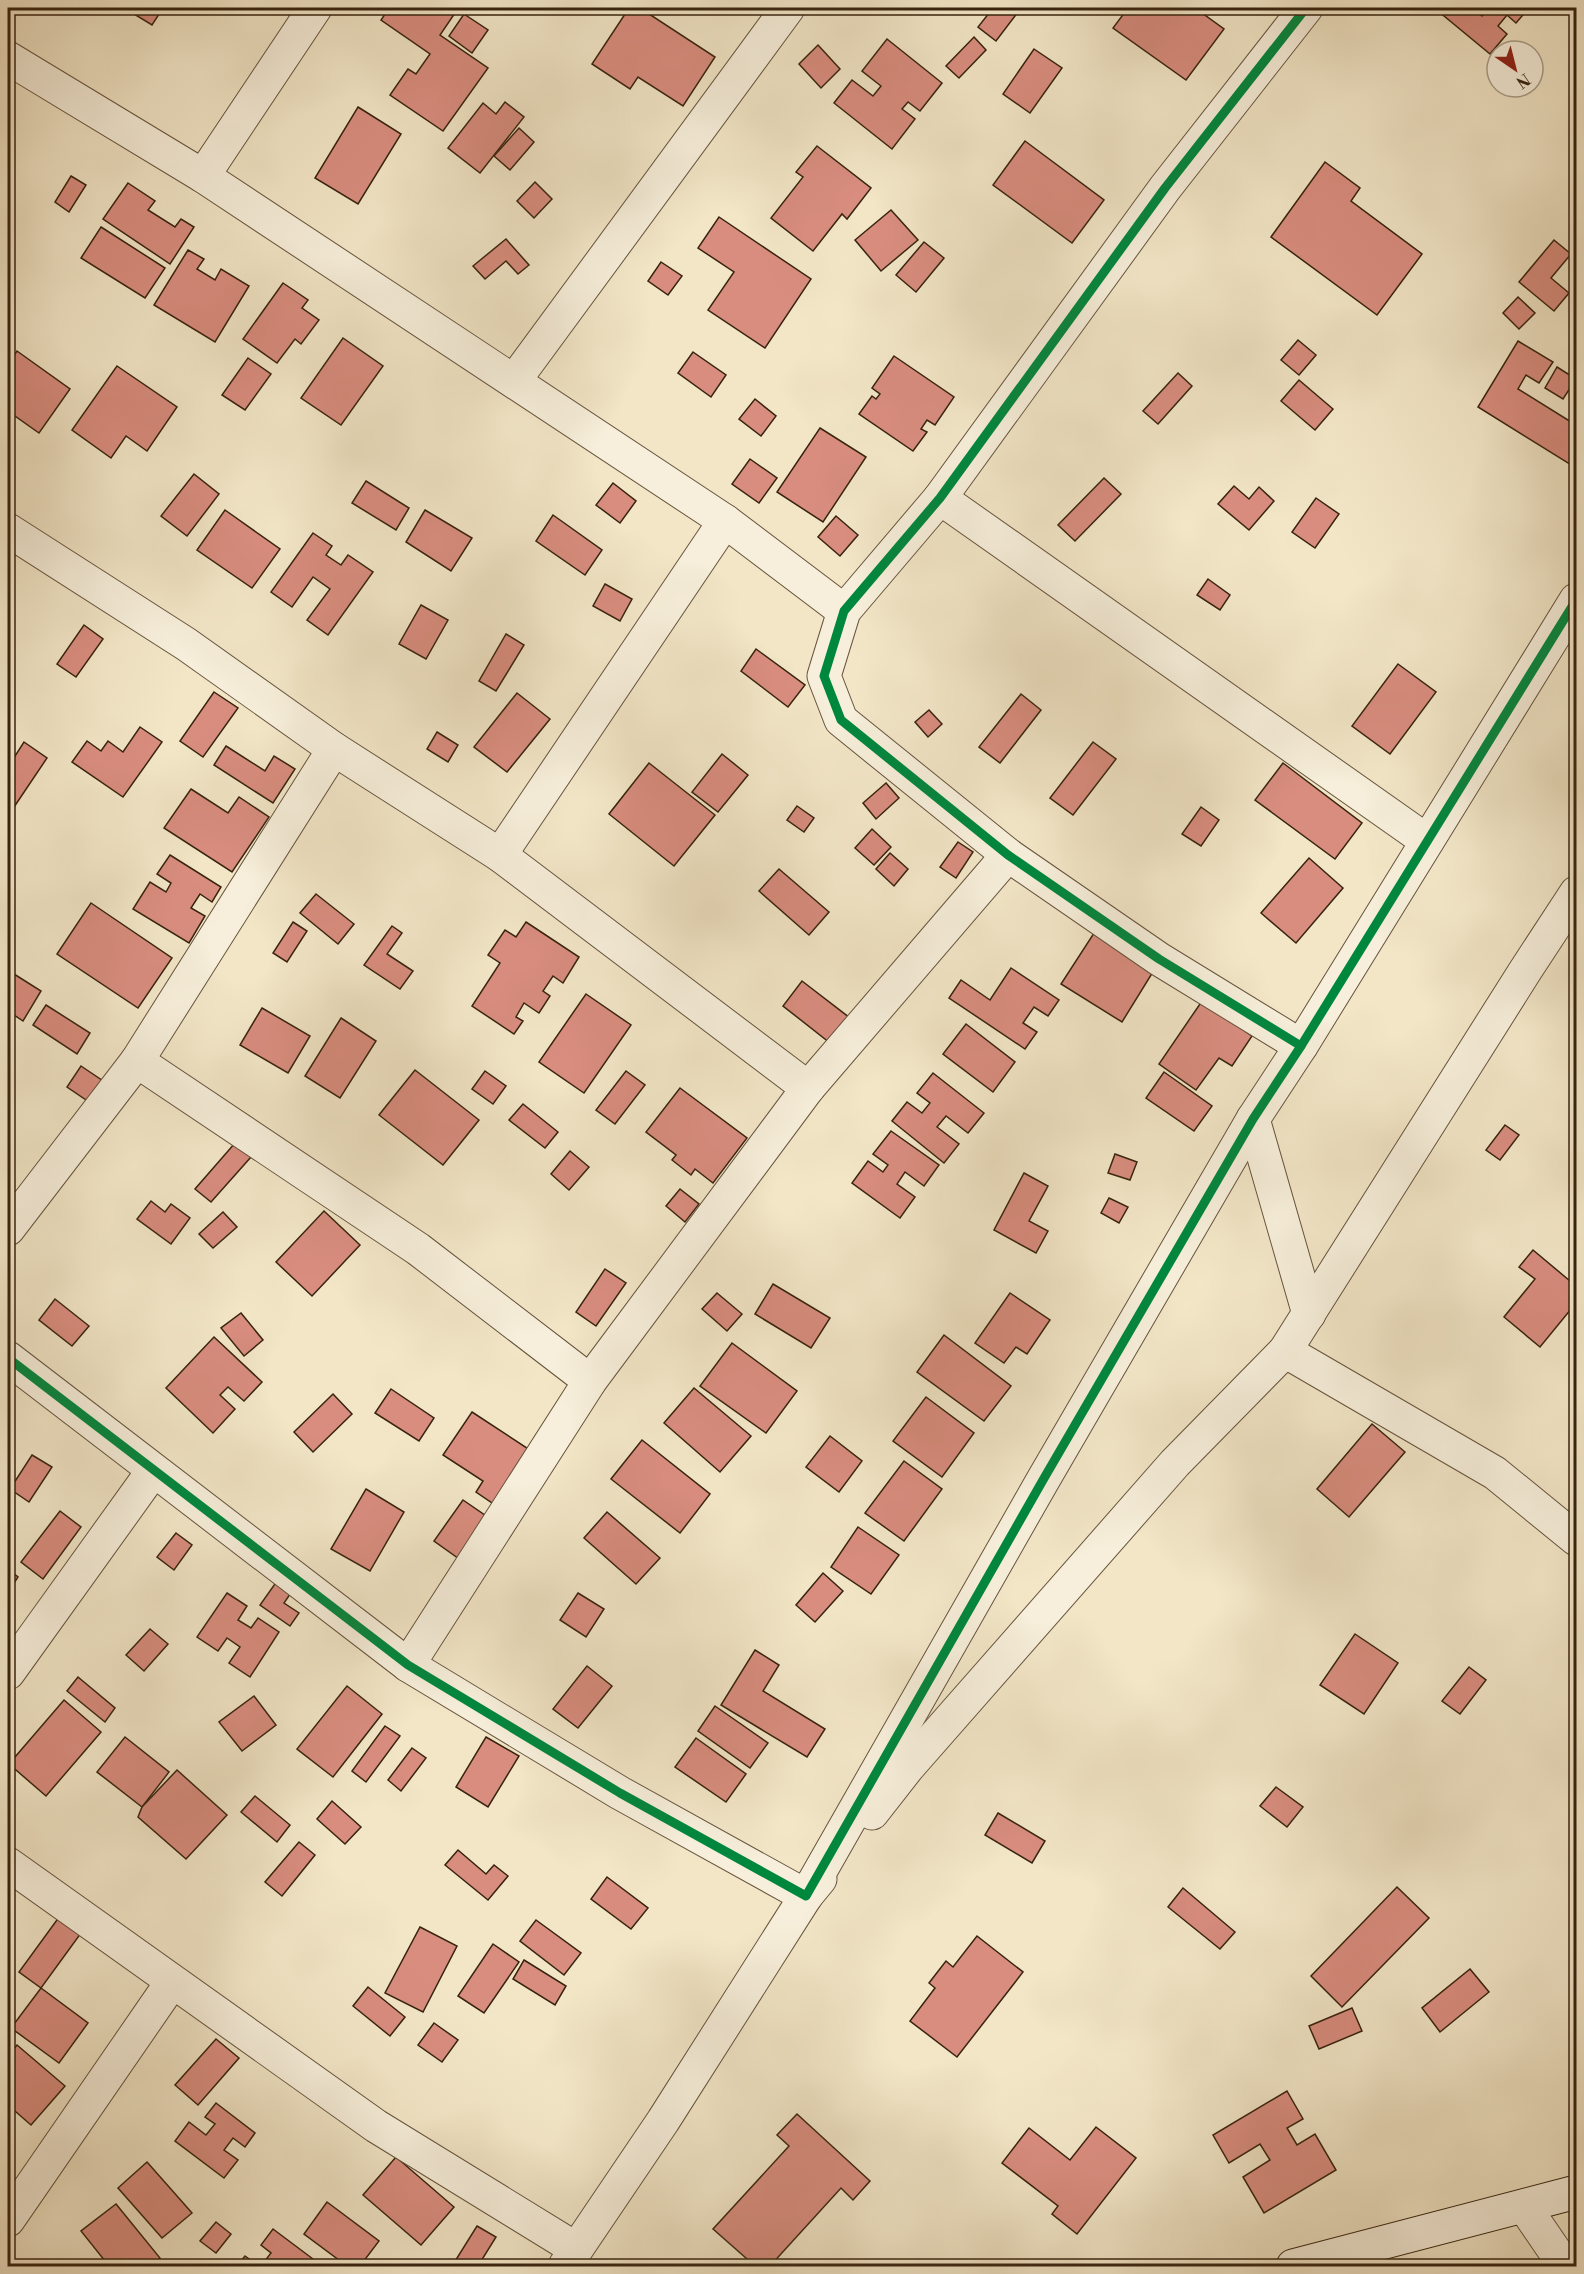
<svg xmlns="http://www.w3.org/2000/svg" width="1584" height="2274" viewBox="0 0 1584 2274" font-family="'Libre Bodoni',serif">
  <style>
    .building { fill: #d98d7f; stroke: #37230f; stroke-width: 1.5 }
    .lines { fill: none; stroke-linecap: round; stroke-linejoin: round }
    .minor-casing { stroke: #66543d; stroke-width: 35 }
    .secondary-casing { stroke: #37230f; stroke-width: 35 }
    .minor { stroke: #f7efdb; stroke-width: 33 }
    .secondary { stroke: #f7efdb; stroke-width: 33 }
    .cycleway-casing { stroke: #f7efdb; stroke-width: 13 }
    .cycleway { stroke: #00873e; stroke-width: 9 }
  </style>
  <rect width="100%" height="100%" fill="#f2e6c7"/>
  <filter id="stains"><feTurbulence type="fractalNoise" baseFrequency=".00333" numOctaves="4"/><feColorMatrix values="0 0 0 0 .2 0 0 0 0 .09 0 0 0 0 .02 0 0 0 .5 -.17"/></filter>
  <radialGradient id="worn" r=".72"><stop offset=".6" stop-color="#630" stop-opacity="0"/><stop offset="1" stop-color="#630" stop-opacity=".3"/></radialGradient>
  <!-- building -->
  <g class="building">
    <path d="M138,8H163L152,25L134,14Z"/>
    <path d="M389,8H453L457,10L440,35L488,68L443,131L390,95L408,69L416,74L430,54L381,20Z"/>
    <path d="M629,8H649L646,12L715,57L683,106L638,77L630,89L592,64Z"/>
    <path d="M993,8H1021L996,41L978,27Z"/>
    <path d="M1128,8H1195L1224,29L1186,80L1113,28Z"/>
    <path d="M1442,8H1472L1482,16L1488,8H1529L1516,23L1507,15L1498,26L1507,34L1490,54L1438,11Z"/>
    <path d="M464,14L488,30L472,53L449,36Z"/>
    <path d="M974,37L986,50L959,78L946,66Z"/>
    <path d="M887,39L942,83L920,111L908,102L902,109L915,119L892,149L834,103L852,80L873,96L881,86L862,71Z"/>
    <path d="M818,45L840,69L821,88L799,64Z"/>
    <path d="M1034,49L1062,68L1030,113L1003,94Z"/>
    <path d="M505,102L524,117L480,173L448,148L483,103L496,114Z"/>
    <path d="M358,107L401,134L358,204L315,178Z"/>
    <path d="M519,128L534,142L510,170L494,156Z"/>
    <path d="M1025,141L1104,200L1072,243L993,185Z"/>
    <path d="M817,146L871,188L847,219L842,214L813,251L771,218L803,177L796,172Z"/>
    <path d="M1325,162L1360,188L1351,201L1422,254L1377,315L1271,237Z"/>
    <path d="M71,176L86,185L69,212L55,202Z"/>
    <path d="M535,182L552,199L534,218L517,201Z"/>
    <path d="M128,183L155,201L148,210L175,227L181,219L194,227L170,264L103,219Z"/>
    <path d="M891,210L918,240L881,271L855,240Z"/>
    <path d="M719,217L811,279L765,348L708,310L734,272L698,248Z"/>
    <path d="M101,227L165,268L145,298L81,258Z"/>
    <path d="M506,239L529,265L518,274L506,261L485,279L473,266Z"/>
    <path d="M1554,240L1571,254L1551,278L1569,293L1554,311L1519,282Z"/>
    <path d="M924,242L944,258L916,292L896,275Z"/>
    <path d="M188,250L204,259L197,269L215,280L221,269L249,286L215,342L154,305Z"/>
    <path d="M661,262L682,276L668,295L648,281Z"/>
    <path d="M283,283L308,300L302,308L319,320L301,344L295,339L277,363L243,339Z"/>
    <path d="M1518,297L1535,313L1519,329L1503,313Z"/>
    <path d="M343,338L383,366L341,425L301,398Z"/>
    <path d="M1298,340L1316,355L1299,375L1281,360Z"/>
    <path d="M1518,341L1553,362L1539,383L1526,375L1518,389L1576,425V468L1478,407Z"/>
    <path d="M17,351L70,389L39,433L8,411V364Z"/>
    <path d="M693,352L726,375L711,397L678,373Z"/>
    <path d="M894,356L954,397L935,425L927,420L921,429L927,432L913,451L859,414L872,396L876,399L880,394L872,388Z"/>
    <path d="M248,358L271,374L245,410L222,395Z"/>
    <path d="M117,366L177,407L147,451L126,436L111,458L72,430Z"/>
    <path d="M1557,367L1576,379L1563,399L1545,388Z"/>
    <path d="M1178,373L1192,386L1158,424L1143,411Z"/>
    <path d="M1299,380L1333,409L1315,430L1281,401Z"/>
    <path d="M755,399L776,416L761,436L739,419Z"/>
    <path d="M820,428L866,457L823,522L777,492Z"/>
    <path d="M750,459L777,478L759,503L732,484Z"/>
    <path d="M194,474L219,494L187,536L161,516Z"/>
    <path d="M1104,478L1121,494L1075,541L1058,525Z"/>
    <path d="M366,481L409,508L396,530L352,503Z"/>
    <path d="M613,483L636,501L620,523L596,505Z"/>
    <path d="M1234,486L1249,499L1259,487L1274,501L1249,530L1218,504Z"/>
    <path d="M1316,498L1339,514L1315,548L1292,532Z"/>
    <path d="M225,510L280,549L252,588L197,550Z"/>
    <path d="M425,510L472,538L451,571L406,542Z"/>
    <path d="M553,515L602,550L585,575L536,541Z"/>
    <path d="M836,516L858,535L840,556L818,537Z"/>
    <path d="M313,533L332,546L326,555L341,565L348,555L373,572L328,635L307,620L330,589L313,577L292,607L271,592Z"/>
    <path d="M1208,579L1230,595L1220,610L1197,595Z"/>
    <path d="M605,584L632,599L620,621L593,606Z"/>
    <path d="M421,605L448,620L426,659L399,644Z"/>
    <path d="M84,625L103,639L76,677L57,664Z"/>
    <path d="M506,634L524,645L496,691L479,681Z"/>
    <path d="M756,649L805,685L788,707L741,671Z"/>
    <path d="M1398,664L1436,692L1390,754L1352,726Z"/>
    <path d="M214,692L238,708L203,757L180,741Z"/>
    <path d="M517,693L550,719L507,772L474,747Z"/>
    <path d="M1021,694L1041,710L1000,763L979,747Z"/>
    <path d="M929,710L942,724L928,737L915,722Z"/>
    <path d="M140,727L162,742L123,797L72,762L87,741L101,751L108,741L123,752Z"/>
    <path d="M437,732L458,745L448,762L427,749Z"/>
    <path d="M24,742L47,758L8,816V767Z"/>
    <path d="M1093,742L1116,759L1073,815L1050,798Z"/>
    <path d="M226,746L265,771L274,756L295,769L273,803L214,765Z"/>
    <path d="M722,754L748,775L718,812L692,792Z"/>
    <path d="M649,763L715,815L674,866L609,814Z"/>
    <path d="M1283,763L1362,823L1335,859L1255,800Z"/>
    <path d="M886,783L899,798L876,819L863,803Z"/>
    <path d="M191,789L228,813L239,797L269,817L232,872L164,828Z"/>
    <path d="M797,806L814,818L804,832L787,820Z"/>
    <path d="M1201,807L1219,820L1201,846L1182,834Z"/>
    <path d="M872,829L891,847L874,865L855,848Z"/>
    <path d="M958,842L973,852L956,878L940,867Z"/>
    <path d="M890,853L908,869L894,886L876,869Z"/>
    <path d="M170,855L221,887L212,902L200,894L191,908L205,916L189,943L133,909L150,882L166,892L171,883L157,874Z"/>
    <path d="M1309,858L1343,888L1296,943L1261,913Z"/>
    <path d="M779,869L829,912L809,935L759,891Z"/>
    <path d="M316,894L354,924L338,944L300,913Z"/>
    <path d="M91,903L172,958L138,1008L57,954Z"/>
    <path d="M293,922L307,931L287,962L273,953Z"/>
    <path d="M526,922L579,957L563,983L553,976L543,991L550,996L539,1013L524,1003L516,1017L523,1021L514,1034L472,1006L500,963L488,955L505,930L516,937Z"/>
    <path d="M392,926L402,933L387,954L413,971L400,989L364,965Z"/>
    <path d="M1096,930L1156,967L1122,1022L1061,984Z"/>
    <path d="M1011,968L1059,1000L1048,1016L1034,1007L1023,1023L1037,1032L1025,1049L949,998L961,980L990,1000Z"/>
    <path d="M14,974L41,991L23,1021L8,1011V984Z"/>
    <path d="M802,981L850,1018L830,1043L783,1006Z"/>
    <path d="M586,994L631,1025L584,1093L539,1062Z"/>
    <path d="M1202,1001L1252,1036L1232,1066L1219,1058L1196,1090L1159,1064Z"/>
    <path d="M46,1005L90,1033L77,1054L33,1025Z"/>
    <path d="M262,1008L310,1036L288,1073L240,1045Z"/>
    <path d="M341,1018L376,1041L340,1098L305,1076Z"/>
    <path d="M966,1024L1015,1062L993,1092L943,1054Z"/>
    <path d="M81,1066L112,1087L98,1108L67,1087Z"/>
    <path d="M415,1070L479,1120L443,1165L379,1115Z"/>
    <path d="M485,1071L506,1086L493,1104L472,1089Z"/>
    <path d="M626,1071L645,1085L615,1124L596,1110Z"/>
    <path d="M1164,1072L1212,1106L1194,1131L1146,1098Z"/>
    <path d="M933,1073L984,1113L968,1133L946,1116L937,1127L959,1144L944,1163L892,1121L907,1102L922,1113L930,1103L917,1093Z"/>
    <path d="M680,1088L747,1138L713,1183L695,1169L691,1175L672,1160L676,1155L646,1132Z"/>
    <path d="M523,1104L558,1132L545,1148L509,1120Z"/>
    <path d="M1505,1125L1519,1135L1500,1160L1486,1150Z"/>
    <path d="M891,1131L939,1165L924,1186L905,1172L897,1184L915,1197L900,1218L852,1183L868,1161L883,1172L888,1165L873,1154Z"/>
    <path d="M235,1143L251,1157L211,1202L195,1189Z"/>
    <path d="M570,1151L589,1167L569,1190L551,1174Z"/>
    <path d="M1115,1154L1137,1162L1130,1180L1108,1173Z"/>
    <path d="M1024,1173L1048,1186L1029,1221L1048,1231L1036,1253L994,1230Z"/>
    <path d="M680,1189L699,1204L685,1222L666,1206Z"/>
    <path d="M1109,1198L1128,1207L1119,1223L1101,1213Z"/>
    <path d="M151,1201L165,1212L171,1204L190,1218L171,1244L137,1219Z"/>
    <path d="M324,1211L360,1245L312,1296L276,1262Z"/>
    <path d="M223,1212L237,1227L213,1248L199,1234Z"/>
    <path d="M1533,1250L1576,1286V1303L1540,1347L1504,1317L1535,1279L1519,1267Z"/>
    <path d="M605,1269L626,1283L596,1326L576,1312Z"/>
    <path d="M773,1284L830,1318L811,1348L755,1314Z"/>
    <path d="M717,1293L742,1314L727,1331L702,1309Z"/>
    <path d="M1010,1293L1050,1320L1027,1354L1016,1347L1004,1363L975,1343Z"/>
    <path d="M55,1299L89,1326L72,1346L39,1320Z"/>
    <path d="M241,1313L263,1340L244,1356L221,1328Z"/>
    <path d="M944,1335L1011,1386L984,1421L917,1372Z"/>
    <path d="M214,1337L262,1382L244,1401L228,1387L220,1395L235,1409L213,1433L166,1388Z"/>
    <path d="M732,1343L797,1391L766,1433L700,1386Z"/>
    <path d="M694,1388L751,1436L720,1472L664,1423Z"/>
    <path d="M391,1389L434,1418L419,1441L375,1413Z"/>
    <path d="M333,1394L352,1414L313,1452L294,1432Z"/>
    <path d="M926,1397L974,1433L942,1477L893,1441Z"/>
    <path d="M472,1412L539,1456L498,1507L476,1492L483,1481L443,1455Z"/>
    <path d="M1372,1424L1405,1452L1349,1517L1317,1489Z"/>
    <path d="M830,1436L862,1461L839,1492L806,1467Z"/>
    <path d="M642,1440L710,1494L680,1533L611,1479Z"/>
    <path d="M32,1455L52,1467L29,1502L10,1489Z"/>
    <path d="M904,1461L942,1489L904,1541L865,1513Z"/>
    <path d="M366,1489L404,1512L370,1571L331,1549Z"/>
    <path d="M463,1500L492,1520L462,1561L434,1541Z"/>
    <path d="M60,1511L81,1527L43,1579L21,1562Z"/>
    <path d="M607,1512L660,1558L636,1584L584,1538Z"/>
    <path d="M858,1527L899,1555L871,1594L831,1567Z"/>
    <path d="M176,1533L192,1545L174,1570L157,1557Z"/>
    <path d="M8,1569L18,1577L9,1591L8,1590Z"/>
    <path d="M823,1573L843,1591L815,1622L796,1605Z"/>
    <path d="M282,1574L297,1584L284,1603L299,1613L290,1626L260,1605Z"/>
    <path d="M227,1593L247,1606L238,1620L251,1628L258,1618L279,1632L250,1677L229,1663L240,1647L227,1638L218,1651L197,1637Z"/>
    <path d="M578,1593L604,1609L586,1637L560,1620Z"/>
    <path d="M150,1629L168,1644L144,1671L126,1655Z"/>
    <path d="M1355,1634L1398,1663L1364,1714L1320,1685Z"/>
    <path d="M755,1650L779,1665L763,1691L825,1729L807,1757L721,1705Z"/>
    <path d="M587,1666L612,1686L578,1728L553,1709Z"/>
    <path d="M1469,1667L1486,1680L1460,1714L1442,1701Z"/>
    <path d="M78,1677L115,1708L105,1722L67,1691Z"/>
    <path d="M347,1686L382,1714L333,1777L297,1749Z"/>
    <path d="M254,1696L276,1725L242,1751L219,1722Z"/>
    <path d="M64,1700L101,1732L46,1796L9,1764Z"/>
    <path d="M715,1706L768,1743L750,1768L698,1731Z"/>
    <path d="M385,1726L400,1736L366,1782L352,1771Z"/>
    <path d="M125,1737L169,1772L142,1807L97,1772Z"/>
    <path d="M486,1737L519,1756L488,1807L456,1787Z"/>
    <path d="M696,1738L746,1774L726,1802L675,1767Z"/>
    <path d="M412,1748L426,1758L401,1791L388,1780Z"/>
    <path d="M177,1770L227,1815L186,1859L138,1817L142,1807Z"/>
    <path d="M1276,1787L1303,1807L1287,1827L1260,1806Z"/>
    <path d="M255,1796L290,1825L277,1842L241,1812Z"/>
    <path d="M332,1801L361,1827L345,1844L317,1819Z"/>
    <path d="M998,1813L1045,1841L1032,1863L985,1835Z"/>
    <path d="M299,1842L315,1855L282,1896L265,1882Z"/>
    <path d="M458,1850L486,1874L494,1865L508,1876L488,1900L445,1865Z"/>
    <path d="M607,1877L648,1908L631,1929L591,1899Z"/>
    <path d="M1397,1887L1429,1918L1342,2007L1311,1976Z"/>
    <path d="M1183,1888L1235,1932L1220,1949L1168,1907Z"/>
    <path d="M62,1913L84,1929L41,1988L19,1972Z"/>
    <path d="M536,1920L581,1953L564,1975L520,1941Z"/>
    <path d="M420,1927L457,1946L423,2012L385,1993Z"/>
    <path d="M977,1936L1023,1972L957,2057L910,2021L935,1988L929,1983L946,1961L953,1967Z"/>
    <path d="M493,1944L519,1962L484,2013L458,1996Z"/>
    <path d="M524,1960L566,1986L555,2005L513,1979Z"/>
    <path d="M1470,1969L1489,1992L1440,2032L1422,2008Z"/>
    <path d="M368,1987L405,2017L390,2036L353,2006Z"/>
    <path d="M41,1988L88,2023L59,2063L11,2028Z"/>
    <path d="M1352,2008L1362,2031L1319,2049L1309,2026Z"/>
    <path d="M434,2023L458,2040L442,2062L418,2045Z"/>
    <path d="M216,2039L239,2058L198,2105L175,2085Z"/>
    <path d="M17,2045L65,2086L31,2125L8,2105V2056Z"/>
    <path d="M1287,2091L1303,2119L1287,2128L1297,2145L1315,2134L1336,2170L1264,2213L1243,2177L1270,2160L1260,2144L1229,2163L1213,2135Z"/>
    <path d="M216,2103L255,2133L245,2147L233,2138L224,2150L238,2160L224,2178L175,2141L189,2122L206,2135L215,2124L205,2117Z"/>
    <path d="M797,2114L870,2181L853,2200L841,2188L770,2266H755L713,2229L789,2146L777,2135Z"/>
    <path d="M1096,2127L1136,2158L1077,2234L1052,2214L1058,2206L1002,2163L1029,2128L1070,2160Z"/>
    <path d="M396,2157L454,2207L421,2245L363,2195Z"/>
    <path d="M147,2162L192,2213L162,2238L118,2188Z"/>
    <path d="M327,2202L379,2241L360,2266H347L304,2234Z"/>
    <path d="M116,2204L160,2258L149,2266H109L81,2231Z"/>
    <path d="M216,2222L231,2234L216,2253L200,2241Z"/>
    <path d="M477,2226L496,2237L478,2266H452Z"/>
    <path d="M273,2229L321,2265L320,2266H261L271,2253L261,2245Z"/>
    <path d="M245,2256L259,2266H237Z"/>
  </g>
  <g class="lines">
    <!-- minor casing -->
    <g class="minor-casing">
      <g id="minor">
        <path d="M8,58L203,176L725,521L500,855"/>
        <path d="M203,176L315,8"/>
        <path d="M514,381L788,8"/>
        <path d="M940,498L1427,841"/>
        <path d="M725,521L844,611"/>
        <path d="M8,530L186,644L334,749L500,855L808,1088"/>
        <path d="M1301,1046L1159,959L1008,855L841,720L824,676L844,611L940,498L1165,188L1306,8"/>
        <path d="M137,1061L418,1249L590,1381"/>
        <path d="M1253,1119L1309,1314"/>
        <path d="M8,1229L137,1061L334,749"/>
        <path d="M1285,1351L1495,1473L1576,1539"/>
        <path d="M8,1358L408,1665L620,1793L806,1896L1043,1480L1253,1119L1301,1046L1576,600"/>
        <path d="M408,1665L590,1381L808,1088L1008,855"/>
        <path d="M8,1673L153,1471"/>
        <path d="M872,1813L908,1767L1175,1463L1285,1351L1525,971L1576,893"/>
        <path d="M8,1864L376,2126L576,2249"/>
        <path d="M1524,2206L1565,2266"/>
        <path d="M8,2220L172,1982"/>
        <path d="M565,2266L663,2121L806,1896L820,1879"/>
      </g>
    </g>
    <!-- secondary casing -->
    <g class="secondary-casing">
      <path id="secondary" d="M1293,2266L1576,2192"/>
    </g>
    <!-- minor -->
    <use href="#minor" class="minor"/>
    <!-- secondary -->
    <use href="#secondary" class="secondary"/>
    <!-- cycleway casing -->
    <g class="cycleway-casing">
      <g id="cycleway">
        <path d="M1301,1046L1159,959L1008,855L841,720L824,676L844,611L940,498L1165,188L1306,8"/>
        <path d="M8,1358L408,1665L620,1793L806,1896L1043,1480L1253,1119L1301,1046L1576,600"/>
      </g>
    </g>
    <!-- cycleway -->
    <use href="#cycleway" class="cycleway"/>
  </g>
  <!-- margin -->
  <rect width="1584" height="2274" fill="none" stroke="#f2e6c7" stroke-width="30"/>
  <rect x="9" y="9" width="1566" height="2256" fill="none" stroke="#37230f" stroke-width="3"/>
  <rect x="15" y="15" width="1554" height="2244" fill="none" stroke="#37230f" stroke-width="1.5"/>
  <!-- north arrow -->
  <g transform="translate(1515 69) rotate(145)"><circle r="28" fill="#f7efdb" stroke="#aa9d89" stroke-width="1.5"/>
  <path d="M0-4.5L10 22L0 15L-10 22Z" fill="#8f2418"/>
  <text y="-9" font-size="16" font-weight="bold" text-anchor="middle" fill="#37230f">N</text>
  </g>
  <rect width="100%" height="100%" filter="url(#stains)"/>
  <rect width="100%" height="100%" fill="url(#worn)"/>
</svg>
